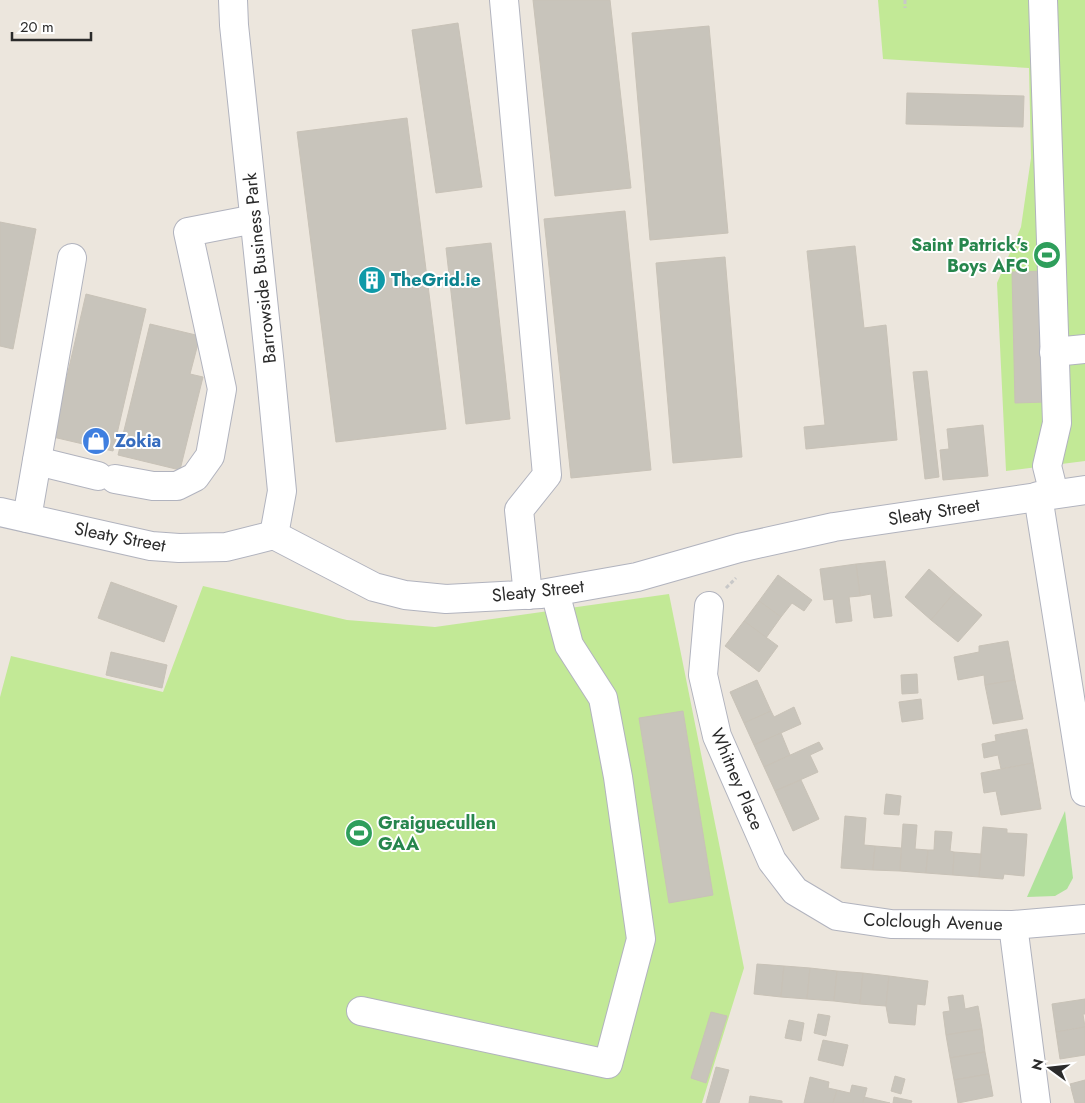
<svg xmlns="http://www.w3.org/2000/svg" width="1085" height="1103" viewBox="0 0 1085 1103" font-family="Jost,sans-serif">
  <style>
    .green { fill: #afe29a }
    .pitch { fill: #c2e996 }
    .building { fill: #c8c4bb; stroke: #c8c2b7 }
    .lines { fill: none; stroke-linecap: round; stroke-linejoin: round }
    .minor-casing { stroke: #b1b3be; stroke-width: 30 }
    .path { stroke: #c8c8c8; stroke-width: 3; stroke-dasharray: 4 2.5; stroke-linecap: butt }
    .minor { stroke: #fff; stroke-width: 28 }
    .labels { text-anchor: middle; stroke-width: 4; stroke-linejoin: round; paint-order: stroke }
    .leisure-label { font-size: 18px; font-weight: bold; fill: #27864d; stroke: #fff; text-anchor: end }
    .street-label { font-size: 18px; fill: #2b2b2b; stroke: #fff }
    .culture-label { font-size: 18px; font-weight: bold; fill: #0d838f; stroke: #fff; text-anchor: start }
    .shop-label { font-size: 18px; font-weight: bold; fill: #366cbe; stroke: #fff; text-anchor: start }
  </style>
  <rect width="100%" height="100%" fill="#ece6dd"/>
  <!-- green -->
  <path class="green" d="M1065,811L1073,878L1067,889L1055,896L1027,897Z"/>
  <!-- pitch -->
  <g class="pitch">
    <path d="M878,0H1085V461L1006,471L997,283L1021,227L1031,158L1029,68L883,59Z"/>
    <path d="M203,586L347,620L435,627L669,594L744,968L702,1103H0V697L11,656L163,692Z"/>
  </g>
  <!-- building -->
  <g class="building">
    <path d="M533,0H610L631,188L555,196Z"/>
    <path d="M458,23L482,187L436,193L412,30Z"/>
    <path d="M709,26L728,233L650,240L632,33Z"/>
    <path d="M907,93L1024,96L1023,127L906,124Z"/>
    <path d="M407,118L446,429L336,442L297,132Z"/>
    <path d="M625,211L651,470L571,478L544,219Z"/>
    <path d="M0,222L36,229L13,349L0,346Z"/>
    <path d="M491,243L510,419L466,424L446,248Z"/>
    <path d="M855,246L864,328L886,325L897,440L806,449L804,427L825,425L807,251Z"/>
    <path d="M725,257L742,457L673,463L656,263Z"/>
    <path d="M1044,271L1047,402L1015,403L1012,272Z"/>
    <path d="M86,294L146,309L113,451L53,437Z"/>
    <path d="M150,324L200,336L190,374L203,377L180,470L118,455Z"/>
    <path d="M927,371L939,477L925,479L913,372Z"/>
    <path d="M983,425L988,476L943,480L940,450L949,449L947,429Z"/>
    <path d="M885,561L892,616L874,618L871,594L860,596L856,564Z"/>
    <path d="M856,564L860,596L849,597L852,621L836,623L833,599L824,600L820,569Z"/>
    <path d="M929,569L955,592L931,620L905,597Z"/>
    <path d="M778,575L812,600L804,611L792,603L781,617L759,601Z"/>
    <path d="M111,582L177,606L164,642L98,618Z"/>
    <path d="M955,592L982,615L958,642L931,620Z"/>
    <path d="M759,601L781,617L766,638L744,621Z"/>
    <path d="M744,621L778,646L759,672L725,646Z"/>
    <path d="M1008,641L1015,680L985,685L984,675L958,680L954,657L979,652V646Z"/>
    <path d="M111,652L167,665L162,688L106,675Z"/>
    <path d="M917,674L918,693L902,694L901,675Z"/>
    <path d="M757,680L771,711L744,723L730,692Z"/>
    <path d="M1015,680L1023,719L993,724L985,685Z"/>
    <path d="M921,699L923,719L902,722L899,702Z"/>
    <path d="M794,707L801,724L754,745L744,723L771,711L774,717Z"/>
    <path d="M683,711L713,895L669,903L639,718Z"/>
    <path d="M1027,729L1033,763L1001,769L998,755L984,758L982,744L996,741L995,735Z"/>
    <path d="M781,733L790,755L764,767L754,745Z"/>
    <path d="M819,742L823,749L810,755L818,772L775,791L764,767Z"/>
    <path d="M1033,763L1041,809L1001,815L996,791L984,793L981,773Z"/>
    <path d="M801,780L819,819L793,831L775,791Z"/>
    <path d="M886,794L901,796L899,815L884,814Z"/>
    <path d="M845,816L866,818L864,845L875,846L873,870L841,868Z"/>
    <path d="M903,824L917,825L915,849L928,850L926,873L900,871Z"/>
    <path d="M983,827L1007,829V833L1027,834L1024,876L1004,874L1003,879L979,877Z"/>
    <path d="M935,831L952,832L950,851L954,852L953,875L926,873L928,850H934Z"/>
    <path d="M875,846L901,848L900,871L873,870Z"/>
    <path d="M954,852L981,854L979,877L953,875Z"/>
    <path d="M757,964L784,966L781,997L754,994Z"/>
    <path d="M784,966L810,968L807,999L781,997Z"/>
    <path d="M810,968L837,971L834,1001L807,999Z"/>
    <path d="M837,971L863,973L860,1004L834,1001Z"/>
    <path d="M863,973L889,976L886,1006L860,1004Z"/>
    <path d="M889,976L928,981L925,1005L917,1004L915,1025L889,1023L886,1006Z"/>
    <path d="M963,995L965,1009L978,1006L982,1029L946,1035L943,1012L950,1011L948,997Z"/>
    <path d="M1085,999V1014H1083L1085,1027L1056,1032L1052,1004Z"/>
    <path d="M711,1012L727,1016L706,1083L691,1078Z"/>
    <path d="M818,1014L830,1016L826,1036L814,1033Z"/>
    <path d="M789,1020L804,1023L801,1041L785,1038Z"/>
    <path d="M1085,1027V1055L1060,1059L1056,1032Z"/>
    <path d="M982,1029L985,1052L950,1058L946,1035Z"/>
    <path d="M823,1040L848,1045L843,1066L818,1060Z"/>
    <path d="M985,1052L989,1074L954,1080L950,1058Z"/>
    <path d="M716,1067L729,1070L719,1103H706Z"/>
    <path d="M989,1074L993,1096L958,1103L954,1080Z"/>
    <path d="M895,1076L905,1079L901,1094L891,1091Z"/>
    <path d="M810,1077L829,1082L828,1088L837,1090L833,1103H804Z"/>
    <path d="M1085,1080V1103H1075L1070,1084Z"/>
    <path d="M852,1085L867,1088L863,1103H833L837,1090L850,1093Z"/>
    <path d="M750,1096L782,1101V1103H749Z"/>
    <path d="M864,1097L890,1103H863Z"/>
    <path d="M894,1097L912,1101L911,1103H893Z"/>
  </g>
  <g class="lines">
    <!-- minor casing -->
    <g class="minor-casing">
      <g id="minor">
        <path d="M233,0L234,25L270,366L282,491L274,535"/>
        <path d="M504,0L547,475L519,510L528,595"/>
        <path d="M1043,0L1057,423L1047,466L1054,494"/>
        <path d="M1054,352L1085,349"/>
        <path d="M37,461L98,476"/>
        <path d="M115,479L153,486H177L195,477L210,456L222,389L188,232L255,219"/>
        <path d="M1038,496L1085,792"/>
        <path d="M0,512L151,546L179,548L226,547L274,535L374,587L405,595L446,599L541,594L637,577L739,548L834,527L1085,490"/>
        <path d="M27,518L72,258"/>
        <path d="M709,606L703,675L717,736L772,861L795,891L837,916L891,924L1013,925L1085,919"/>
        <path d="M1013,925L1036,1103"/>
        <path d="M361,1011L608,1064L641,939L618,777L603,698L569,645L555,592"/>
      </g>
    </g>
    <!-- path -->
    <g class="path">
      <path d="M905,0V8"/>
      <path d="M726,588L736,578"/>
    </g>
    <!-- minor -->
    <use href="#minor" class="minor"/>
  </g>
  <!-- icons -->
  <defs>
    <g id="stadium-disc" transform="scale(1.4375)"><circle r="9.5" fill="#2e9e5b" stroke="#fff"/><path d="M0-5a6.5 5 0 1 0 0 10a6.5 5 0 1 0 0-10ZM-3.5-1.8h7v3.6h-7Z" fill="#fff"/></g>
    <g id="building-disc" transform="scale(1.4375)"><circle r="9.5" fill="#0f9aa8" stroke="#fff"/><path d="M-4-6H4V6H1V3H-1V6H-4ZM-2.5-4.3h1.7v1.8h-1.7ZM.8-4.3h1.7v1.8H.8ZM-2.5-1h1.7V.8h-1.7ZM.8-1h1.7V.8H.8Z" fill="#fff"/></g>
    <g id="shop-disc" transform="scale(1.4375)"><circle r="9.5" fill="#3f7fe0" stroke="#fff"/><path d="M-5-2.5h2.3a2.7 3.5 0 0 1 5.4 0H5L5.5 6h-11ZM-1.5-2.5h3a1.5 2.3 0 0 0-3 0Z" fill="#fff"/></g>
  </defs>
  <g fill-rule="evenodd">
    <use href="#stadium-disc" x="1047" y="255"/>
    <use href="#building-disc" x="372" y="280"/>
    <use href="#shop-disc" x="96" y="441"/>
    <use href="#stadium-disc" x="359" y="833"/>
  </g>
  <g class="labels">
    <!-- leisure labels -->
    <g class="leisure-label">
      <text x="1028" y="251">Saint Patrick's<tspan x="1028" dy="21">Boys AFC</tspan></text>
      <text x="378" y="829" text-anchor="start">Graiguecullen<tspan x="378" dy="21">GAA</tspan></text>
    </g>
    <!-- street labels -->
    <g class="street-label">
      <text transform="translate(260 268) rotate(-96)" y="6">Barrowside Business Park</text>
      <text transform="translate(934 512) rotate(-9)" y="6">Sleaty Street</text>
      <text transform="translate(120 537) rotate(11)" y="6">Sleaty Street</text>
      <text transform="translate(538 591) rotate(-6)" y="6">Sleaty Street</text>
      <text transform="translate(737 779) rotate(67)" y="6">Whitney Place</text>
      <text transform="translate(933 922) rotate(2)" y="6">Colclough Avenue</text>
    </g>
    <!-- culture labels -->
    <g class="culture-label">
      <text x="391" y="286">TheGrid.ie</text>
    </g>
    <!-- shop labels -->
    <g class="shop-label">
      <text x="115" y="447">Zokia</text>
    </g>
  </g>
  <!-- north arrow -->
  <g transform="translate(1050 1068) rotate(285)" stroke="#ffffff" stroke-width="4" paint-order="stroke">
  <path d="M0-4L9 19L0 12L-9 19Z" fill="#2b2b2b"/>
  <text y="-8" font-size="14" font-weight="bold" text-anchor="middle" fill="#2b2b2b">N</text>
  </g>
  <!-- scale -->
  <path d="M12 32v8h79v-8" fill="none" stroke="#2b2b2b" stroke-width="2.5"/>
  <text x="20" y="32" font-size="15" fill="#2b2b2b" stroke="#ffffff" stroke-width="4" paint-order="stroke">20 m</text>
</svg>
